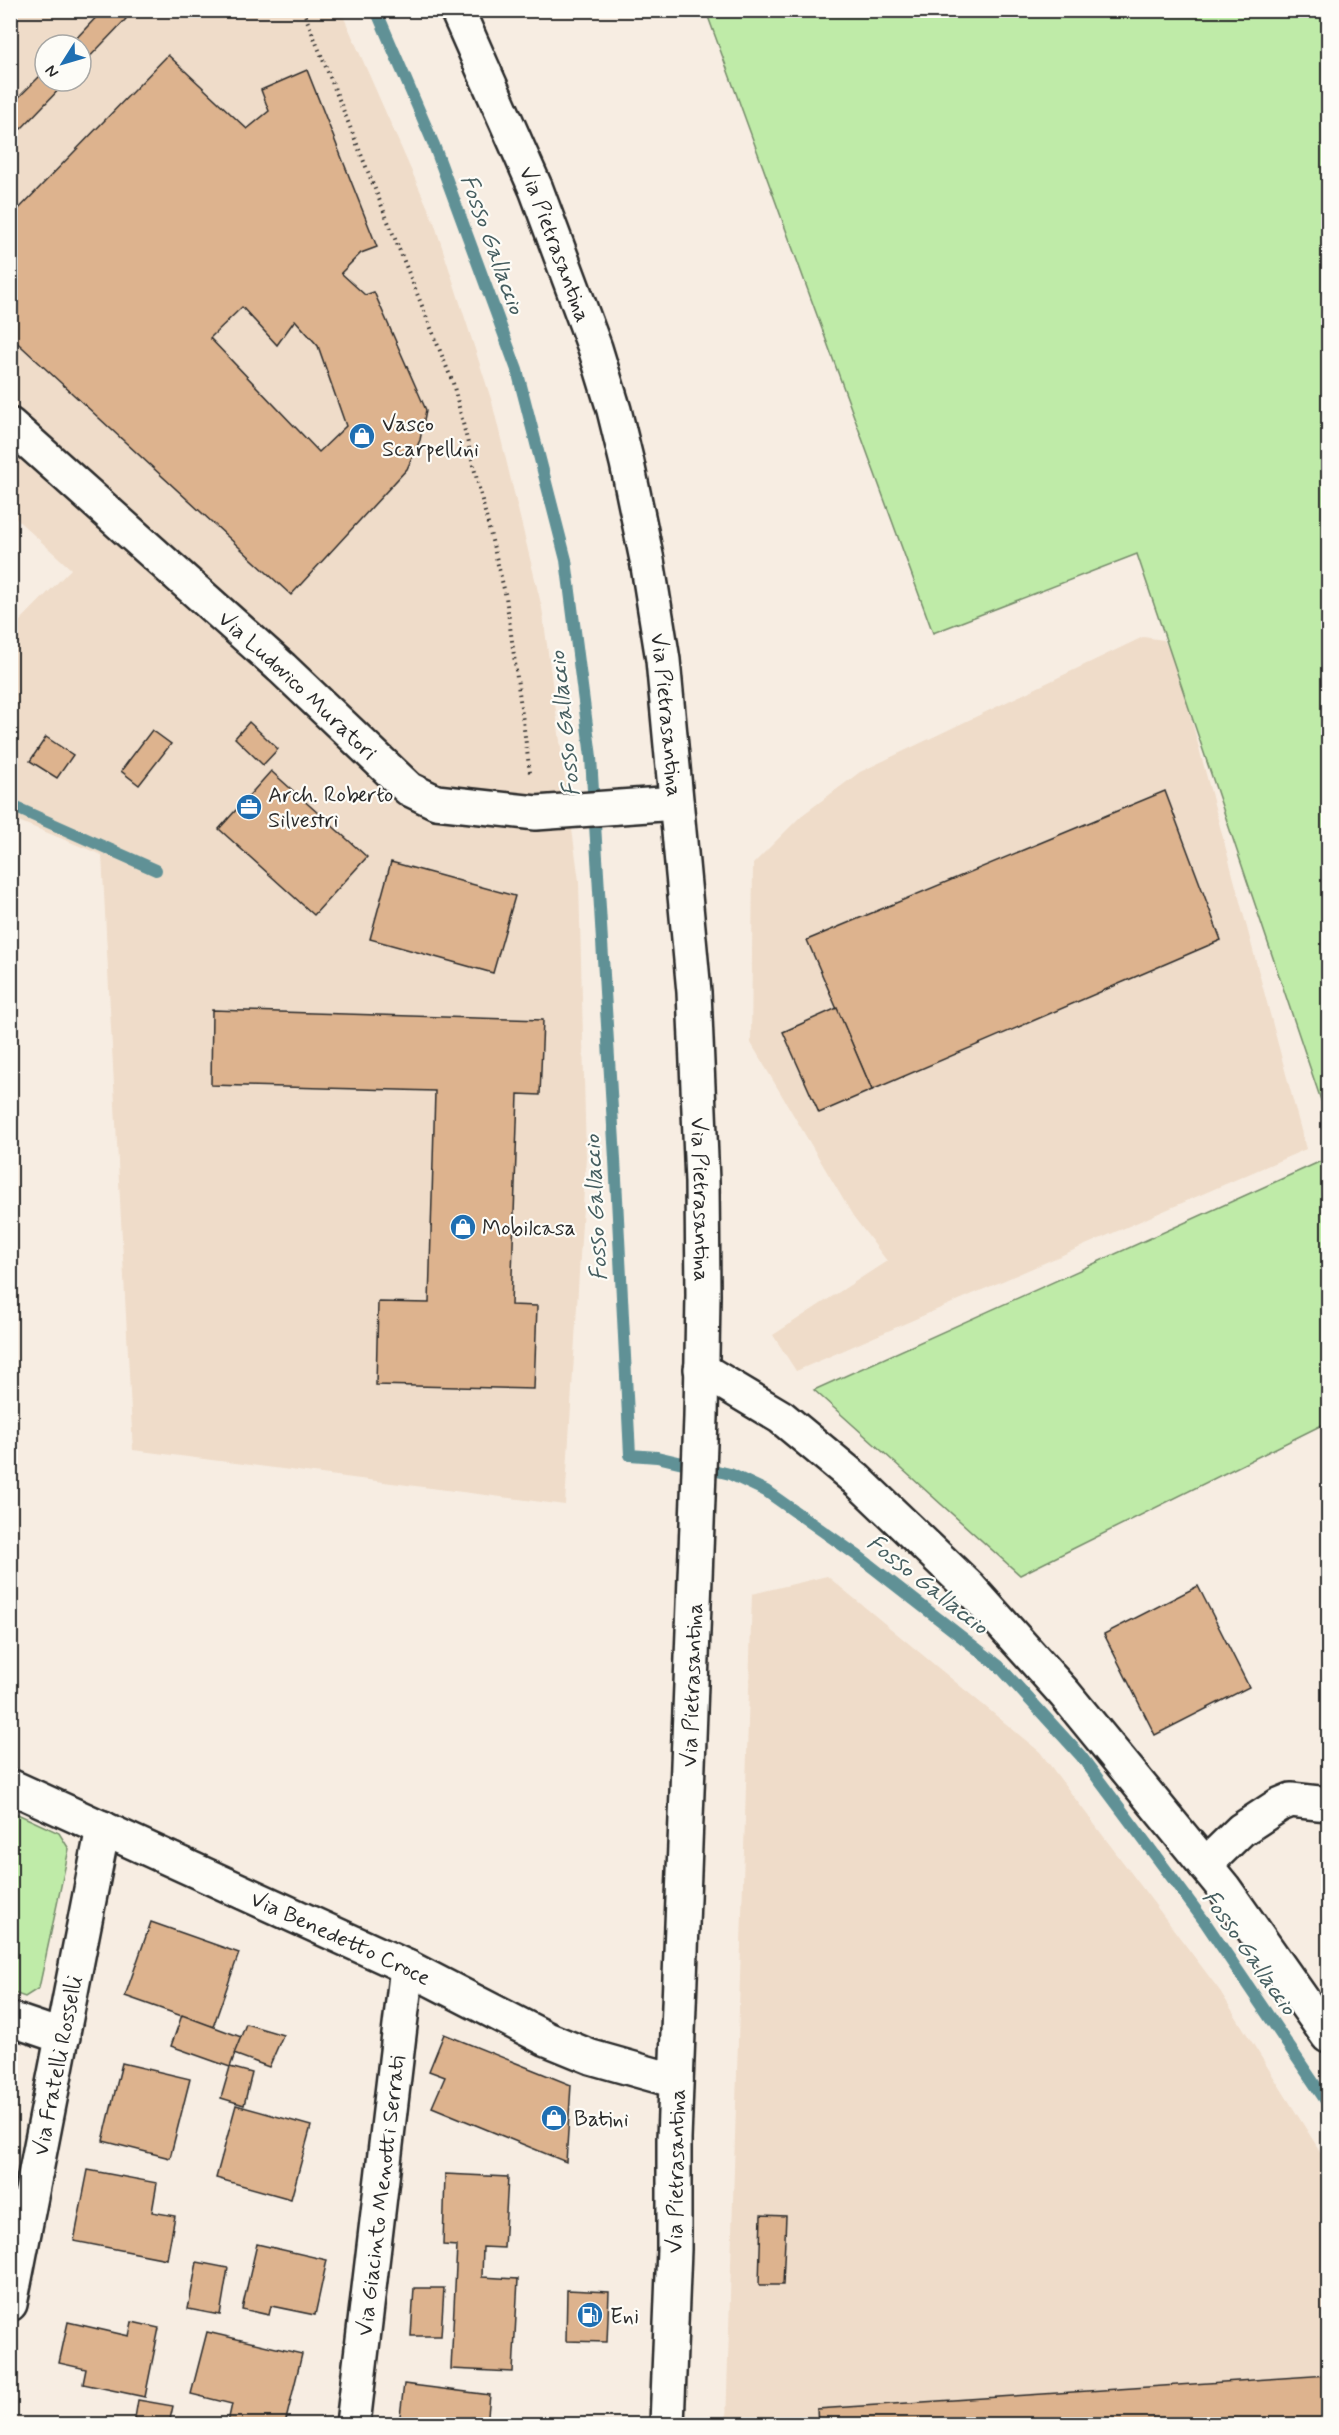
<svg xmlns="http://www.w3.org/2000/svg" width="1339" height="2435" viewBox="0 0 1339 2435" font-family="Mynerve,sans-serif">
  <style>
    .built { fill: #efdcc9; fill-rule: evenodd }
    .green { fill: #bfeba8; stroke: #758b6a; stroke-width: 1.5 }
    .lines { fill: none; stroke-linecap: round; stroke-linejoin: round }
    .stream { stroke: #609196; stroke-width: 12 }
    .building { fill: #ddb38e; stroke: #2b2b2b; stroke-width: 1.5; fill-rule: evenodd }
    .minor-casing { stroke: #2b2b2b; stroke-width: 38 }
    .path { stroke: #2b2b2b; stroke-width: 4; stroke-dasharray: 1.5 4.5; stroke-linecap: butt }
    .minor { stroke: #fdfcf7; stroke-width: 33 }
    .labels { text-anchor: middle; stroke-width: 4.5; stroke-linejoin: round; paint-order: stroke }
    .street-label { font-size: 22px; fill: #2b2b2b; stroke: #fdfcf7 }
    .poi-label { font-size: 22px; fill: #2b2b2b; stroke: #fdfcf7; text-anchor: start }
    .water-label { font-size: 24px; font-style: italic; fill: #465e60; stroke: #fdfcf7 }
  </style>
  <rect width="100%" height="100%" fill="#f7ede2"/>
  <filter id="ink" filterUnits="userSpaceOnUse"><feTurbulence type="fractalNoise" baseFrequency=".0167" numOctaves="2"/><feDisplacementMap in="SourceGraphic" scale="12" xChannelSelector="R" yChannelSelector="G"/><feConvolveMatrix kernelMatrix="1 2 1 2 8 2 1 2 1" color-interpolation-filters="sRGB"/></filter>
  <g filter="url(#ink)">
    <!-- built -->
    <g class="built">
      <path d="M10,11H341L434,222L492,402L542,608L579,881L586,1157L565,1505L133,1450L102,855L11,818V630L71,569L11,514ZM45,45H81V81H45Z"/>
      <path d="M1143,637L1164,640L1178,669L1306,1149L796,1371L773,1335L887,1261L853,1216L751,1043L753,864L801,816L860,772Z"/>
      <path d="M827,1576L1040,1752L1220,1991L1328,2164V2424H726L752,1594Z"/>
    </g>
    <!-- green -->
    <g class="green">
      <path d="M706,11H1328V1121L1137,554L933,633Z"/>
      <path d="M1328,1158V1422L1020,1575L814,1390Z"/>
      <path d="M11,1811L59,1833L69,1849L39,1988L25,1997L11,1992Z"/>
    </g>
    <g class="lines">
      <!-- stream -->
      <g class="stream">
        <path d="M376,10L434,145L517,370L566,560L591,757L615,1159L630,1455L657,1457L730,1474L766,1491L858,1556L999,1666L1081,1756L1205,1922L1328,2104"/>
        <path d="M10,805L156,870"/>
      </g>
    </g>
    <!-- building -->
    <g class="building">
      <path d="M103,10H118L126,19L81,66V45H70Z"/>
      <path d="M168,55L247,129L269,111L261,90L307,70L377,247L361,253L341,273L365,295L374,292L426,410L420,440L407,469L291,595L10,336V218ZM242,307L277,345L295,320L318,346L346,426L319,452L210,338Z"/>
      <path d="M45,71V81H67L21,129L10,119V106Z"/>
      <path d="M249,722L278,749L263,765L235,738Z"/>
      <path d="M152,730L171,744L139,785L121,771Z"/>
      <path d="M46,737L73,755L57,778L30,761Z"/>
      <path d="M271,771L367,857L314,915L219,829Z"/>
      <path d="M1165,791L1221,940L872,1090L807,940Z"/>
      <path d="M391,862L515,896L493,973L370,939Z"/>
      <path d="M837,1008L872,1090L819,1113L783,1032Z"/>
      <path d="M212,1010L543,1020L540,1095L518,1094L511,1305L537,1306L534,1389L376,1385L378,1302L429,1303L435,1091L211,1085Z"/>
      <path d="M1198,1586L1249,1687L1155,1735L1104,1634Z"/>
      <path d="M151,1922L239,1953L213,2027L125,1996Z"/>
      <path d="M182,2015L241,2037L230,2067L171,2046Z"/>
      <path d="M246,2024L283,2035L269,2067L234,2054Z"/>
      <path d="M444,2034L571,2085L566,2162L432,2107L445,2077L429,2071Z"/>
      <path d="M122,2063L190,2079L170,2158L103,2141Z"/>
      <path d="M230,2067L252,2073L244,2105L221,2098Z"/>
      <path d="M236,2105L311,2126L291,2199L216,2178Z"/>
      <path d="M88,2170L157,2183L152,2212L175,2216L167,2259L74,2241Z"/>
      <path d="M445,2174L508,2177L504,2248L483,2247L482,2277L518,2279L513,2372L451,2369L457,2246L443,2245Z"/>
      <path d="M761,2215L786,2216L783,2285H759Z"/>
      <path d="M257,2244L327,2260L315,2315L271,2306L269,2315L242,2309Z"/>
      <path d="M197,2262L228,2268L220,2315L188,2309Z"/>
      <path d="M414,2288H444L441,2336H411Z"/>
      <path d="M567,2290L609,2292L607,2342L566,2341Z"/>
      <path d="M68,2322L129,2336L132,2322L159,2328L145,2397L83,2384L86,2369L59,2363Z"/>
      <path d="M207,2332L302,2354L285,2424H239L228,2422L232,2404L191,2394Z"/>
      <path d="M1328,2375V2424H818L817,2409Z"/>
      <path d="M404,2384L490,2395L487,2424H399Z"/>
      <path d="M138,2400L173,2406L169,2424H134Z"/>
    </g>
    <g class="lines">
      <!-- minor casing -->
      <g class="minor-casing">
        <g id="minor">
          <path id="s1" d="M457,10L536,189L595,348L614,410L627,463L647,560L663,660L694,992L702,1182L703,1295L701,1417L674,2139V2249L667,2424"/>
          <path id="s2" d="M10,425L282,668L409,789L436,802L536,813L676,803"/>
          <path d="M701,1369L781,1417L857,1480L969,1587L1065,1694L1224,1888L1328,2036"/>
          <path id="s3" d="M10,1786L407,1967L547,2039L591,2057L676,2081"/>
          <path d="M1205,1865L1241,1830L1279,1805L1291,1800L1328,1804"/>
          <path d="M10,2019L63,2037"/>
          <path id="s4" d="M10,2304L103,1828"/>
          <path id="s5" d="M353,2424L407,1967"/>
        </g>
      </g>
      <!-- path -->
      <path class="path" d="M303,10L453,383L506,597L530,773"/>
      <!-- minor -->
      <use href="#minor" class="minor"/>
    </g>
  </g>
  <!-- icons -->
  <defs>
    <g id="shop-disc" transform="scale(1.35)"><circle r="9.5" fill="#1f6fb2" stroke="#fdfcf7"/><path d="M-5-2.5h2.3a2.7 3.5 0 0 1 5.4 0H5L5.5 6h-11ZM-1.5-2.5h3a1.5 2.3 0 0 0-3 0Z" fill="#fff"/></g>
    <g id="office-disc" transform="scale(1.35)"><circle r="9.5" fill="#1f6fb2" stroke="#fdfcf7"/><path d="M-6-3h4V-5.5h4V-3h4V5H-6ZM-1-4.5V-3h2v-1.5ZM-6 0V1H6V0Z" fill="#fff"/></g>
    <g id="fuel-disc" transform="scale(1.35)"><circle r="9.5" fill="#1f6fb2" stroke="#fdfcf7"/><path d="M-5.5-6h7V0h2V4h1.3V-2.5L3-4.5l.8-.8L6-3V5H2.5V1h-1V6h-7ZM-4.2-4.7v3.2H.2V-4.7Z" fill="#fff"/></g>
  </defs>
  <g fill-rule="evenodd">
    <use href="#shop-disc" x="362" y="436"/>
    <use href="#office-disc" x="249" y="807"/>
    <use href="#shop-disc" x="463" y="1227"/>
    <use href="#shop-disc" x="554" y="2118"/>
    <use href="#fuel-disc" x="590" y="2315"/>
  </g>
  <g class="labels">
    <!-- street labels -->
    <g class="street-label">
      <text dy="8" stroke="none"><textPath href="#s1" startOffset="254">Via Pietrasantina</textPath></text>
      <text dy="8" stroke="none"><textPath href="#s2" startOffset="388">Via Ludovico Muratori</textPath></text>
      <text dy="8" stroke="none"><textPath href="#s1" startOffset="740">Via Pietrasantina</textPath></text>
      <text dy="8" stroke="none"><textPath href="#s1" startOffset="1226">Via Pietrasantina</textPath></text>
      <text transform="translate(691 1685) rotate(-88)" y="8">Via Pietrasantina</text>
      <text dy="8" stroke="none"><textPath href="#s3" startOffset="364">Via Benedetto Croce</textPath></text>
      <text dy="8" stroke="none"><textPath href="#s4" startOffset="243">Via Fratelli Rosselli</textPath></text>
      <text transform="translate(675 2171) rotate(-89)" y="8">Via Pietrasantina</text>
      <text dy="8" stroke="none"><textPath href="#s5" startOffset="230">Via Giacinto Menotti Serrati</textPath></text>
    </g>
    <!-- poi labels -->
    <g class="poi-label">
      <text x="382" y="431">Vasco<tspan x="382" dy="25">Scarpellini</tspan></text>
      <text x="268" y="802">Arch. Roberto<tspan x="268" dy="25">Silvestri</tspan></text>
      <text x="482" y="1235">Mobilcasa</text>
      <text x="574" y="2126">Batini</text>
      <text x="610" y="2323">Eni</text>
    </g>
    <!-- water labels -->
    <g class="water-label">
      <text transform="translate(493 244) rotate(70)" y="8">Fosso Gallaccio</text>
      <text transform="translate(564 724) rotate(-96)" y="8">Fosso Gallaccio</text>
      <text transform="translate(595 1208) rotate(-93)" y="8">Fosso Gallaccio</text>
      <text transform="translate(928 1584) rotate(38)" y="8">Fosso Gallaccio</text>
      <text transform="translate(1250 1952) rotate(55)" y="8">Fosso Gallaccio</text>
    </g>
  </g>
  <!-- margin -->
  <rect width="1339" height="2435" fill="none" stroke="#fdfcf7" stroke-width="36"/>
  <rect x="18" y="18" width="1303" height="2399" fill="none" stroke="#2b2b2b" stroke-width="2" filter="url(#ink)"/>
  <!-- north arrow -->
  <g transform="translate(63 63) rotate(233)"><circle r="28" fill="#fdfcf7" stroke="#a9a8a5" stroke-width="1.5"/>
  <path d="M0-4.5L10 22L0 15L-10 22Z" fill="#1f6fb2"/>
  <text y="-9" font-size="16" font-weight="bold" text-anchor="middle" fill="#2b2b2b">N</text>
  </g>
</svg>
